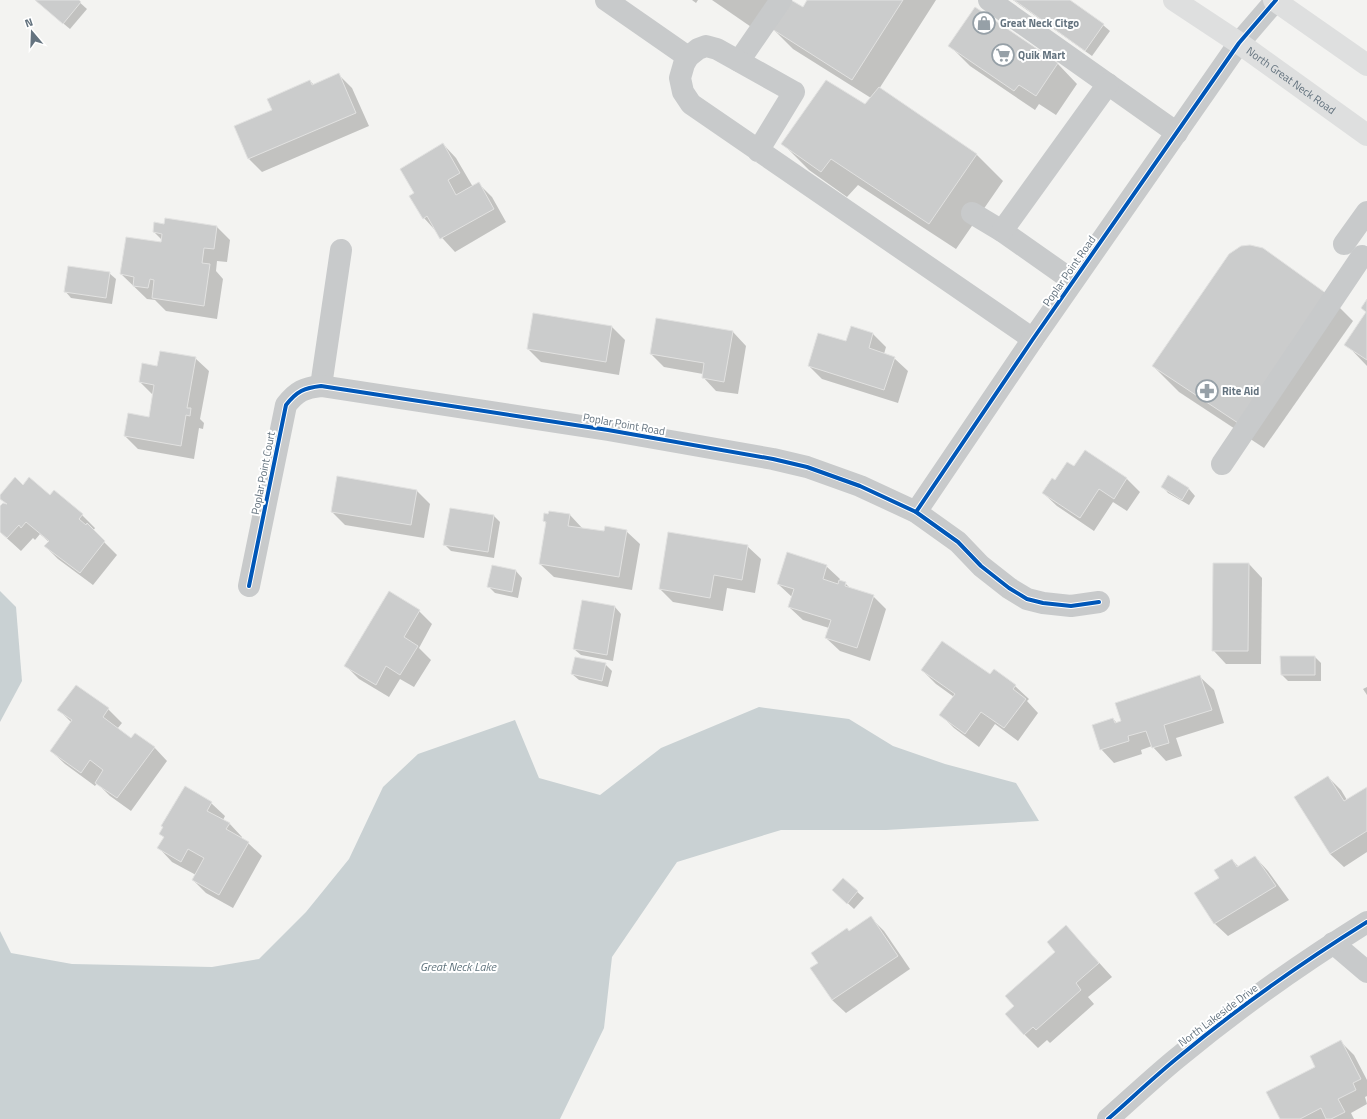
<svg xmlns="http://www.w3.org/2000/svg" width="1367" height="1119" viewBox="0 0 1367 1119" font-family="'Titillium Web',sans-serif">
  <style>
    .water { fill: #c9d1d3 }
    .shadow { fill: #0003 }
    .building { fill: #cbcccc; stroke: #e2e2e1 }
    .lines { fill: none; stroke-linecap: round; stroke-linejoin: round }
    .minor { stroke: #c8cacb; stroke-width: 22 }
    .major { stroke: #dedfdf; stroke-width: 22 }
    .cycleway-casing { stroke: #fff; stroke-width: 6 }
    .cycleway { stroke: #0057b8; stroke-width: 4 }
    .labels { text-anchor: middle; stroke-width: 4; stroke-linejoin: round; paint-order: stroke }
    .poi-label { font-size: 11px; font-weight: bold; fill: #64737f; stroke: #fff; text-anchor: start }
    .street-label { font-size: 11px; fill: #64737f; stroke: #fff }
    .water-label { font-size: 12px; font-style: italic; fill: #60747d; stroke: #fff }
  </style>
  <rect width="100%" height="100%" fill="#f3f3f1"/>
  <!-- water -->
  <g class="water">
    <path d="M0,591L16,607L22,681L0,722Z"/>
    <path d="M759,707L849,719L893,746L945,764L1016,783L1039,821L886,830H781L677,862L612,957L604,1028L560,1119H0V931L11,953L72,964L212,967L259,959L306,912L349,859L383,787L418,754L515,720L539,778L600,795L661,748Z"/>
  </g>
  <!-- shadow -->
  <g class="shadow">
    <path d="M35,0H77L87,9L70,29Z"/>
    <path d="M692,0H698L696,3Z"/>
    <path d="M712,0H779L757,31Z"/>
    <path d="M808,0H936L879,89L977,155L1003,181L956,249L858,185L847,197L809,170L783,144L865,106L871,98L793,49L773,29L803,8Z"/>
    <path d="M1013,0H1068L1103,25L1110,31L1092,56Z"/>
    <path d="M975,8L1058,64L1077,84L1056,115L1039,104L1035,110L970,66L950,46Z"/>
    <path d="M339,75L352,88L369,126L262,172L249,159L273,111L310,81L314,85Z"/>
    <path d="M443,144L456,158L473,187L479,184L492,197L506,222L455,252L424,218L415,193Z"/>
    <path d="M217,227L230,240L227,262L217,261L216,271L223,279L217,319L166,311L155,300L147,299L121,274L162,243V240L154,232Z"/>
    <path d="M109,273L116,279L112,304L71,298L65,291Z"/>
    <path d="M1327,295L1353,321L1264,448L1179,392L1153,366Z"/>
    <path d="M1367,301V366L1346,344L1367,313L1362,308Z"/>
    <path d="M612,327L625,340L619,375L541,362L528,349Z"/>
    <path d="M851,327L873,334L886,347L884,354L894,358L908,371L898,403L822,379L809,366L846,342Z"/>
    <path d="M733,332L746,346L738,394L716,391L703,377V374L664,367L651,354Z"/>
    <path d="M195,358L209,371L200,419L204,423L203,429L199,428L194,459L138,449L125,436L150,418L154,396L140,382L158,367Z"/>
    <path d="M1074,468L1127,479L1140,492L1127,511L1113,502L1094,531L1057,506L1043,493L1056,482Z"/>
    <path d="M1168,477L1189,489L1195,496L1189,505L1168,493L1162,486Z"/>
    <path d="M23,486L50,497L82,515L95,528L93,531L117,555L93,585L58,559L45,546L49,542L40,534L35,540L33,538L21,551L0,532V508L8,506L0,496Z"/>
    <path d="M417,491L430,504L424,538L345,525L332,512Z"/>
    <path d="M451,509L494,516L500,522L494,558L451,551L444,544Z"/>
    <path d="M570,515L583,529L605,533L626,531L640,544L632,590L554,577L540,564L547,524L544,521Z"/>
    <path d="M747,546L761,559L755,593L727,588L723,611L673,602L660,589Z"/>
    <path d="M1249,564L1262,578L1261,664H1226L1213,650Z"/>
    <path d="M826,566L840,579L839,582L845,583L851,589L873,596L886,609L870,661L840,651L826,638L829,628L803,620L789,607L792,597L778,584Z"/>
    <path d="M516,571L522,578L518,598L495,593L488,586Z"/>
    <path d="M615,607L621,614L613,661L581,655L574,649Z"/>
    <path d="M419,611L432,624L419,648L431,660L414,687L400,679L389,697L359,679L346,666Z"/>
    <path d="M1315,657L1321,663V681H1288L1282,675Z"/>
    <path d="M605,664L612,671L608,687L579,680L572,674Z"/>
    <path d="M922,670L990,676L994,670L1015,686L1029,699L1027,701L1038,713L1018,741L995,724L979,747L954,728L941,715L954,697L936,684Z"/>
    <path d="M1200,677L1214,690L1224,723L1176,738L1182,756L1166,761L1152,746L1141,750L1142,754L1114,763L1101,749L1113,719L1117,723Z"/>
    <path d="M76,686L108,709L122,723L117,729L132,739L154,747L167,761L131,811L110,796L97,783L95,786L65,764L51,751L72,723L59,710Z"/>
    <path d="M1367,687V695L1363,689Z"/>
    <path d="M1328,777L1341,790L1347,800L1367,788V852L1344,867L1330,854Z"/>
    <path d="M185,788L211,803L225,816L223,820L229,823L242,837V839L248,843L262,856L233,908L206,893L193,880L196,875L172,862L159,848L165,838L160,834Z"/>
    <path d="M1255,857L1268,871L1289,900L1228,936L1214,923L1221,878L1232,860L1239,867Z"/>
    <path d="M843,879L864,898L854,909L840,896Z"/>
    <path d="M871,918L884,931L910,969L846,1013L832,1000L850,932Z"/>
    <path d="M1066,926L1112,977L1088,997L1094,1004L1050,1043L1047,1040L1038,1048L1024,1034L1016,1006L1056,952Z"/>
    <path d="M1341,1042L1354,1055L1367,1080V1096L1365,1097L1367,1104L1351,1113L1354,1119H1281L1317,1067Z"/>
  </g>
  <!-- building -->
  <g class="building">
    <path d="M35,0H79L81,2L63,24Z"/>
    <path d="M791,0L803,7L807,0H903L852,80L772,29Z"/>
    <path d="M1014,0H1070L1104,24L1085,51Z"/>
    <path d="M975,7L1058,63L1036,96L1019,85L1014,91L948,46Z"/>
    <path d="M339,73L356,113L248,159L234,126L272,110L267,99L310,80L312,85Z"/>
    <path d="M826,80L865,104L879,87L977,154L929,224L831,159L821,172L781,144Z"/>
    <path d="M443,143L460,173L448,180L456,195L479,182L494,209L440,239L427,216L423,219L409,196L414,193L400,169Z"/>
    <path d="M165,218L217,226L214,249L204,248L202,263L210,264L204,306L152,298L154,280L150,279L148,288L133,286L134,277L120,274L126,237L161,242L162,234L153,232L154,222L164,224Z"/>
    <path d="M1250,245L1263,248L1327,294L1238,423L1152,366L1229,254L1241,246Z"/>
    <path d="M68,266L110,272L106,298L64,292Z"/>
    <path d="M1367,299V360L1344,345L1366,312L1361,308Z"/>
    <path d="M533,313L612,326L606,362L527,349Z"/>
    <path d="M656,318L733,331L724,382L702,378L704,363L650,354Z"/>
    <path d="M851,326L873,333L869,348L895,357L884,390L808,366L818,333L846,341Z"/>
    <path d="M160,351L196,357L187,408H191L190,416L186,415L181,446L124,436L128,413L149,417L154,385L139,382L142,363L157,366Z"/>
    <path d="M1085,450L1127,478L1114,499L1099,489L1080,518L1042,493L1052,478L1055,480L1067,462L1074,466Z"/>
    <path d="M1168,475L1189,488L1182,500L1161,487Z"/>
    <path d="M337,476L417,490L411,525L331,512Z"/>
    <path d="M15,477L23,485L29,477L50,495L54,490L83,514L79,519L86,525L87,523L105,541L80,573L44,546L49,541L26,522L21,528L19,525L7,538L0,532V506L3,503L7,504L0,499V495Z"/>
    <path d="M450,508L494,515L488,552L443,545Z"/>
    <path d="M549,511L570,514L568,526L604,531L605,526L627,530L619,577L539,564L546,522L543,521L544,513L548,514Z"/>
    <path d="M668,532L748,545L742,580L714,575L710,598L659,589Z"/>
    <path d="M787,552L827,565L823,579L838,584L839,580L846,582L845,586L874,595L857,648L825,638L831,620L788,607L794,589L777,584Z"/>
    <path d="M1213,563H1249L1248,651H1212Z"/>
    <path d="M492,565L516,570L512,592L487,587Z"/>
    <path d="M389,591L420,610L404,637L418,646L400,675L386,666L376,685L344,666Z"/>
    <path d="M582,600L615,606L607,655L573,649Z"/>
    <path d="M942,641L990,674L994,669L1016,685L1013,689L1026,699L1004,728L981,712L965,734L939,715L955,694L921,670Z"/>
    <path d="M1280,656H1315V675H1281Z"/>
    <path d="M575,657L606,663L602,681L571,674Z"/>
    <path d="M1200,675L1212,710L1164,725L1169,743L1152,748L1146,731L1128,736L1129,741L1100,750L1092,725L1113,718L1115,723L1121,721L1115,703Z"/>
    <path d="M76,685L109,708L103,717L131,738L135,733L155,747L117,798L95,783L103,770L90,760L81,773L50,751L72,720L57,710Z"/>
    <path d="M1328,776L1344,801L1367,787V831L1330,854L1294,797Z"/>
    <path d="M185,786L212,802L207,811L230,823L226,829L249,842L219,895L192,880L204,858L188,849L181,862L157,848L164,837L159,834L163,827L161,826Z"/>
    <path d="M1255,856L1276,886L1214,924L1194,893L1219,878L1214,870L1232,859L1237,867Z"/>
    <path d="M843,878L858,891L847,904L832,890Z"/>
    <path d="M871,916L898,956L832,1000L810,968L818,963L811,953L847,928L849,931Z"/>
    <path d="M1066,925L1099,963L1076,983L1081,990L1036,1030L1033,1027L1024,1035L1005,1014L1014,1006L1005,996L1055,952L1047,942Z"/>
    <path d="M1341,1040L1361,1079L1353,1083L1356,1090L1338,1099L1345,1112L1331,1119H1326L1321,1108L1300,1119H1280L1266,1092L1315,1067L1310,1056Z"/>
  </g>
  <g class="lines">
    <!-- minor -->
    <g class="minor">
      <path d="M606,0L688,57"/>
      <path d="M989,0L1177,133"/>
      <path d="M739,61L781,0"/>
      <path d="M758,151L794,92L717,49L706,46L698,49L688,57L684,64L680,78L683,92L691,104L1033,339"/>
      <path d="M972,213L1002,231L1073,281"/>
      <path d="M1002,231L1108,84"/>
      <path d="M1344,244L1367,212"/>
      <path d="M321,386L341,250"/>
      <path d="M1222,464L1362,256"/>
      <path d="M916,512L1033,339L1239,43L1276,0"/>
      <path d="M249,586L286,405C297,391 304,388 321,386L608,430L773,459L807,467L860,486L916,512L958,542L981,566L1009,588L1027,599L1043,603L1071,606L1099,602"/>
      <path d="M1333,943L1367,972"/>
      <path d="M1108,1119C1132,1098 1156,1075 1181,1055C1240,1006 1303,962 1367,922"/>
    </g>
    <!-- major -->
    <g class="major">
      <path id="s1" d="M1174,0L1239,43L1367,135"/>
      <path d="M1274,0L1367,65"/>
    </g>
    <!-- cycleway casing -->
    <g class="cycleway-casing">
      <g id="cycleway">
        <path d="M916,512L1033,339L1239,43L1276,0"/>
        <path d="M249,586L286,405C297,391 304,388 321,386L608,430L773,459L807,467L860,486L916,512L958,542L981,566L1009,588L1027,599L1043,603L1071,606L1099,602"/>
        <path d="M1108,1119C1132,1098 1156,1075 1181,1055C1240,1006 1303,962 1367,922"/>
      </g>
    </g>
    <!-- cycleway -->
    <use href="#cycleway" class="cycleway"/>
  </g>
  <!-- icons -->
  <defs>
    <g id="shop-ring" transform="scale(1.15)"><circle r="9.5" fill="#fff" stroke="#96a0a7" stroke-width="1.5"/><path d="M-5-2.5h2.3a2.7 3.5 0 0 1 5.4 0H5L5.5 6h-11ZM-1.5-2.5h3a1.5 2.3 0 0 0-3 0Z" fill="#96a0a7"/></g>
    <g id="supermarket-ring" transform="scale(1.15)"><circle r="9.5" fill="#fff" stroke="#96a0a7" stroke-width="1.5"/><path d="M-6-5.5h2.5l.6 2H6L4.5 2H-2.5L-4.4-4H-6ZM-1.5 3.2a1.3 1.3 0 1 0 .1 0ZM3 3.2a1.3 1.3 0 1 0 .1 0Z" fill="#96a0a7"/></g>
    <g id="pharmacy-ring" transform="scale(1.15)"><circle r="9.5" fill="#fff" stroke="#96a0a7" stroke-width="1.5"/><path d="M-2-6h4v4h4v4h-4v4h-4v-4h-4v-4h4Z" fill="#96a0a7"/></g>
  </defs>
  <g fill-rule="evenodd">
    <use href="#shop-ring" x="984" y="23"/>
    <use href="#supermarket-ring" x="1003" y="55"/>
    <use href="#pharmacy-ring" x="1207" y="391"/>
  </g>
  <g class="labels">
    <!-- poi labels -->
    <g class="poi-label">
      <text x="1000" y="27">Great Neck Citgo</text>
      <text x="1018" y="59">Quik Mart</text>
      <text x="1222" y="395">Rite Aid</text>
    </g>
    <!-- street labels -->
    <g class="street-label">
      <text dy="4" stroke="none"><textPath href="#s1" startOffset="142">North Great Neck Road</textPath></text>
      <text transform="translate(1069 271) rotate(-55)" y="4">Poplar Point Road</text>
      <text transform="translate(624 424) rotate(10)" y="4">Poplar Point Road</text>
      <text transform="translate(263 473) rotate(-79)" y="4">Poplar Point Court</text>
      <text transform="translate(1218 1015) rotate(-37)" y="4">North Lakeside Drive</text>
    </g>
    <!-- water labels -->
    <g class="water-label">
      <text x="458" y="971">Great Neck Lake</text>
    </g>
  </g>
  <!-- north arrow -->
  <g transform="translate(32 32) rotate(341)" stroke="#ffffff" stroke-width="3" paint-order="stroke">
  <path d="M0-3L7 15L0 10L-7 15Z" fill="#64737f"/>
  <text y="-6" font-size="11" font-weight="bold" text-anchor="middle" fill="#64737f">N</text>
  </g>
</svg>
